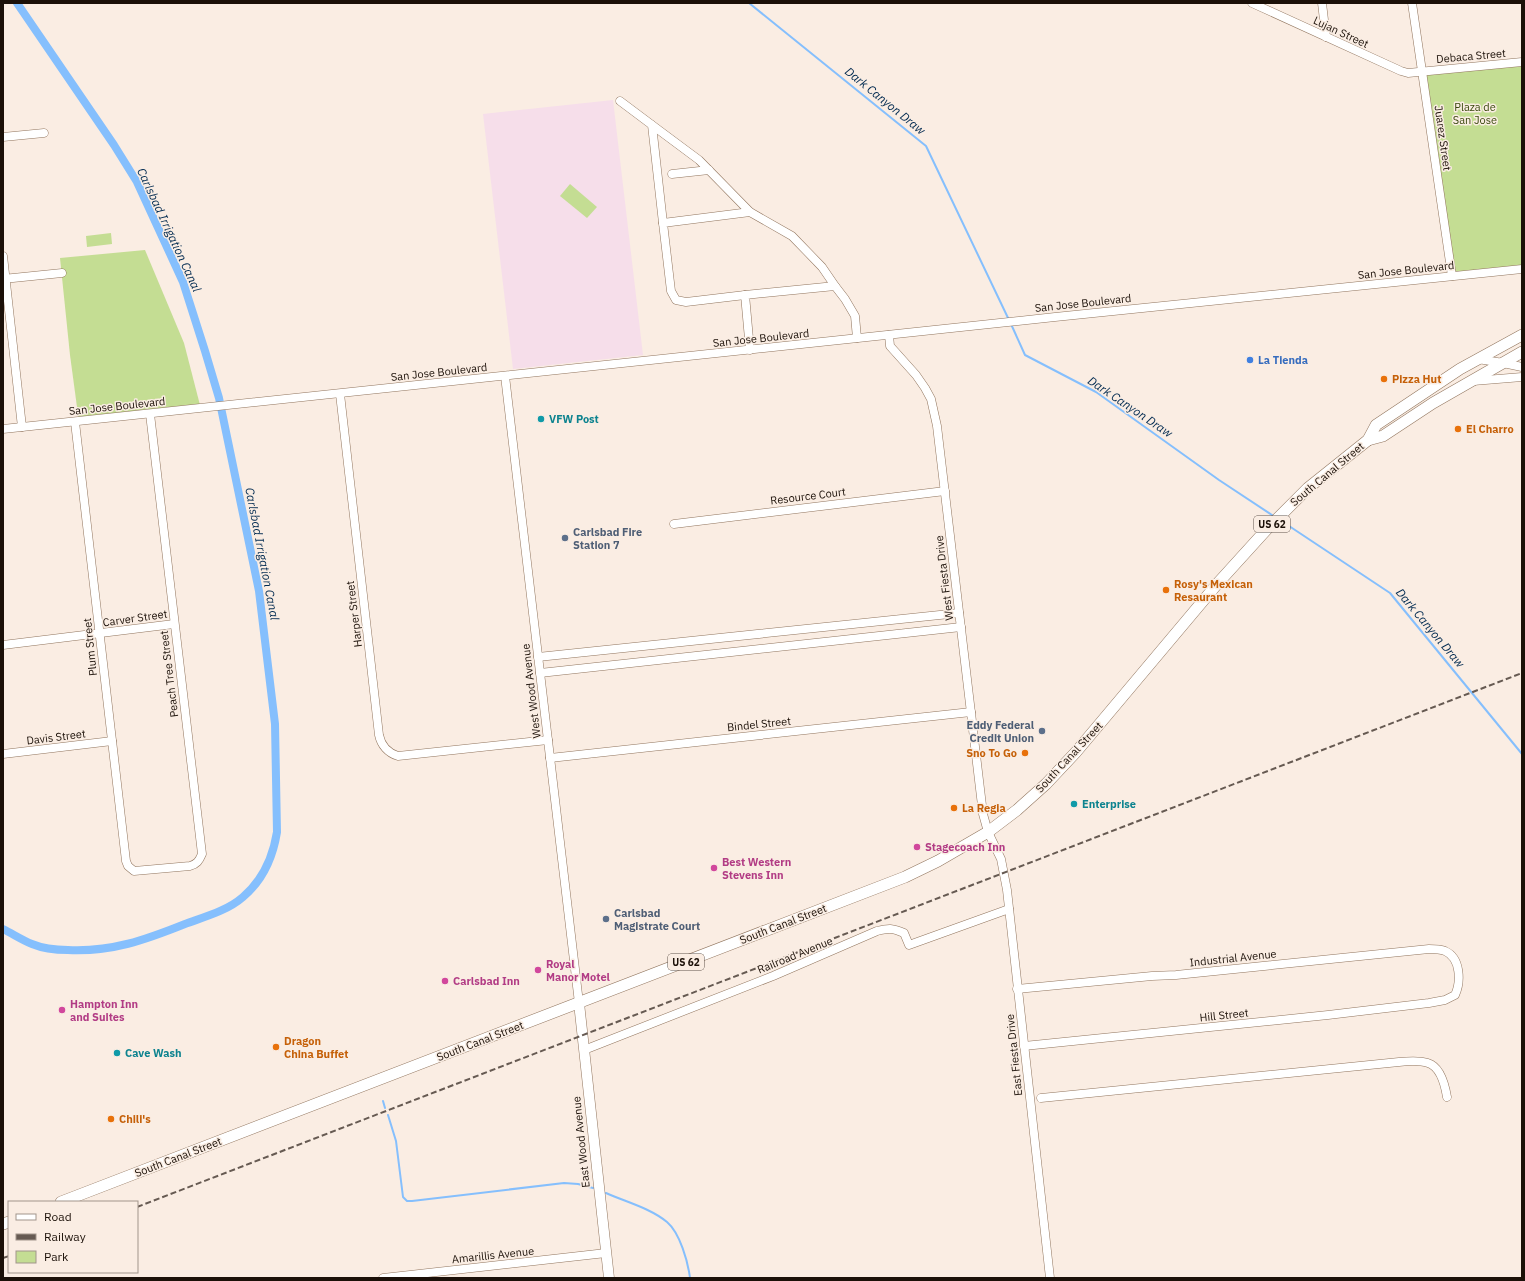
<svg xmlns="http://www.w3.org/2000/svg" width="1525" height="1281" viewBox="0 0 1525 1281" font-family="'IBM Plex Sans',sans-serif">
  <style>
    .education { fill: #f6deea }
    .green { fill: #c4dd93 }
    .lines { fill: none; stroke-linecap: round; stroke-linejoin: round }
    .stream { stroke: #85bffd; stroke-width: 2 }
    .canal { stroke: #85bffd; stroke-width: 8 }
    .minor-casing { stroke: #91755e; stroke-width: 9 }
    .major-casing { stroke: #91755e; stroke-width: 11 }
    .highway-casing { stroke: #91755e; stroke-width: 12 }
    .minor { stroke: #fff; stroke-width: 8 }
    .major { stroke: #fff; stroke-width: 10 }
    .highway { stroke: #fff; stroke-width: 11 }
    .rail { stroke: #665a52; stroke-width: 2; stroke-dasharray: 6 3; stroke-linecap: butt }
    .shop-dot { fill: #3f7fe0; stroke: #faede3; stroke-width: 1.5 }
    .food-dot { fill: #e8710a; stroke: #faede3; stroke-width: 1.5 }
    .culture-dot { fill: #0f9aa8; stroke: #faede3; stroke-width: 1.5 }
    .service-dot { fill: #5c6f8a; stroke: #faede3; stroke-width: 1.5 }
    .hotel-dot { fill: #d1479c; stroke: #faede3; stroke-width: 1.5 }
    .labels { text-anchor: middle; stroke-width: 3; stroke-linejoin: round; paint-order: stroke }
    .shield { fill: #faede3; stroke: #5e524a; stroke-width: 1 }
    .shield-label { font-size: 10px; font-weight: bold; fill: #1b1008 }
    .street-label { font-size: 11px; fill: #1b1008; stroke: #faede3 }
    .park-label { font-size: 11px; fill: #37460b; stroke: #faede3 }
    .shop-label { font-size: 11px; font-weight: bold; fill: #366cbe; stroke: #faede3; text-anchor: start }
    .food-label { font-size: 11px; font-weight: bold; fill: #c56008; stroke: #faede3; text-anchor: start }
    .culture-label { font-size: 11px; font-weight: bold; fill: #0d838f; stroke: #faede3; text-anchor: start }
    .service-label { font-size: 11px; font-weight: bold; fill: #4e5e75; stroke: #faede3; text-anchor: start }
    .hotel-label { font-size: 11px; font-weight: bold; fill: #b23c85; stroke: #faede3; text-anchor: start }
    .water-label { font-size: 12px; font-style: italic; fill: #002a50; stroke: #faede3 }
  </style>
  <rect width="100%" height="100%" fill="#faede3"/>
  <!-- education -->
  <path class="education" d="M613,100L643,355L513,369L483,114Z"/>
  <!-- green -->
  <g class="green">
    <path d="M1522,62V269L1452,276L1422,72Z"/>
    <path d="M570,184L597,207L587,218L560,196Z"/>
    <path d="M111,233L112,244L87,247L86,236Z"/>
    <path d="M145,250L184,343L201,409L79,422L70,355L60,258Z"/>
  </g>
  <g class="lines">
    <!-- stream -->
    <g class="stream">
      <path d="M749,3L926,146L1009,320"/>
      <path d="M1011,324L1025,355L1096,392L1219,480L1275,517"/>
      <path d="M1280,520L1390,593L1522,754"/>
      <path d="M383,1101L385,1108"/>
      <path d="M388,1115L396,1141L403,1197L407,1201H412L564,1183L578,1184L593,1188"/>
      <path d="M606,1193C626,1202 650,1208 667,1222C680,1233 688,1262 690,1278"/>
    </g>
    <!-- canal -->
    <path class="canal" d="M3,929C13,934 22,940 32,944C44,949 56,950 68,950C112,952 145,940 185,924C204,917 227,911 243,897C263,880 273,857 277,832L275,724L259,591L219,398L205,351L183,282L137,182L114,145L17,3"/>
    <!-- minor casing -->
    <g class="minor-casing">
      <g id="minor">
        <path d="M1252,3L1401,71L1408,73L1522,62"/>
        <path d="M1322,3L1326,37"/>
        <path d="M1412,3L1452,276"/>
        <path d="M620,101L652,125L663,223"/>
        <path d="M652,125L699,160L750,212"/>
        <path d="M3,137L44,133"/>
        <path d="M672,174L709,170"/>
        <path d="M3,256L22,427"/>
        <path d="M3,279L62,273"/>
        <path d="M745,295L686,302L676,300L671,291L663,223L750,212L792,236L822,267L835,286"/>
        <path d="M889,335L890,346L916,375L925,388L931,399L937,426L983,814L988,832L1001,859L1007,890L1050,1278"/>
        <path d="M750,350L745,295L835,286L845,299L855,316L857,338"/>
        <path d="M1478,359L1503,363L1522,367"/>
        <path d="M505,376L579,1003"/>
        <path d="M1473,381L1522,377"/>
        <path d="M340,394L379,735C381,745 388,753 398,756L548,740"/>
        <path d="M75,422L126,861L128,866L134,871L190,866C197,864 199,861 202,854L150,414"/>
        <path d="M3,429L1055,317L1522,269"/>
        <path d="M674,524L945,491"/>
        <path d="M3,645L174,624"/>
        <path d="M538,657L959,613"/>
        <path d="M540,673L961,627"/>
        <path d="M3,754L112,741"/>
        <path d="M550,758L971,712"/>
        <path d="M1017,989L1152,976L1176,975L1429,949C1434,949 1440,949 1445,951C1461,958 1461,982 1455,995L1445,1000L1429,1003L1328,1015L1024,1046"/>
        <path d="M584,1050L773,976L877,931C889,928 892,928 904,933L909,945L1009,909"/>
        <path d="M1041,1098L1399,1062C1408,1061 1419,1060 1428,1063C1441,1067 1445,1085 1447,1097"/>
        <path d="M383,1278L606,1253"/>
      </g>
    </g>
    <!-- major casing -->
    <g class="major-casing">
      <path id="major" d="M579,1003L609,1278"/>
    </g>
    <!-- highway casing -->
    <g class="highway-casing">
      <g id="highway">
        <path d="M1368,440L1383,436L1433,403L1522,352"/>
        <path d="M61,1202L905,877L938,861L988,832L1017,810L1046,784L1076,752L1218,583L1267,529L1308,488L1368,440L1376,425L1460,369L1522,335"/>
        <path d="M3,1224L9,1222"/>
      </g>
    </g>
    <!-- minor -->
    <use href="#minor" class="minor"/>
    <!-- major -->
    <use href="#major" class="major"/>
    <!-- highway -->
    <use href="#highway" class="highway"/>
    <!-- rail -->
    <g class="rail">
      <path d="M137,1207L1522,673"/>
      <path d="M3,1258L9,1256"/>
    </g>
  </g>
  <!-- markers -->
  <circle class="shop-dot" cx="1250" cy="360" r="4"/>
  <g class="food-dot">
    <circle cx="1384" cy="379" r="4"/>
    <circle cx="1458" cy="429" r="4"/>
    <circle cx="1166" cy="590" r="4"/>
    <circle cx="1025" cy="753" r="4"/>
    <circle cx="954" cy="808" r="4"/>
    <circle cx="276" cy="1047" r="4"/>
    <circle cx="111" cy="1119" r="4"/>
  </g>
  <g class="culture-dot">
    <circle cx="541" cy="419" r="4"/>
    <circle cx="1074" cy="804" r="4"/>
    <circle cx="117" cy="1053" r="4"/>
  </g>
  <g class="service-dot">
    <circle cx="565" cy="538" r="4"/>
    <circle cx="1042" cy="731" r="4"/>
    <circle cx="606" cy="919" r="4"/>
  </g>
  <g class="hotel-dot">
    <circle cx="917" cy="847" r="4"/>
    <circle cx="714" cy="868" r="4"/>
    <circle cx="538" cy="970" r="4"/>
    <circle cx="445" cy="981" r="4"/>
    <circle cx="62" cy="1010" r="4"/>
  </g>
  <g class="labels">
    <!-- shield labels -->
    <g class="shield">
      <rect x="1254" y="516" width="36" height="16" rx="3"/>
      <rect x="668" y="954" width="36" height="16" rx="3"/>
    </g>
    <g class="shield-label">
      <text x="1272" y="528">US 62</text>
      <text x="686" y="966">US 62</text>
    </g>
    <!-- street labels -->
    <g class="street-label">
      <text transform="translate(1341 32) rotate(25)" y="4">Lujan Street</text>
      <text transform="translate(1471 56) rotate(-5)" y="4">Debaca Street</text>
      <text transform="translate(1443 138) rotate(82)" y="4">Juarez Street</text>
      <text transform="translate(1406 270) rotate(-6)" y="4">San Jose Boulevard</text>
      <text transform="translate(1083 303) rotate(-6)" y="4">San Jose Boulevard</text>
      <text transform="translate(761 338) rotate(-6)" y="4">San Jose Boulevard</text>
      <text transform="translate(439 372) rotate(-6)" y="4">San Jose Boulevard</text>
      <text transform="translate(117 406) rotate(-6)" y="4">San Jose Boulevard</text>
      <text transform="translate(1327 474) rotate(-40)" y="4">South Canal Street</text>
      <text transform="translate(808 496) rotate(-7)" y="4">Resource Court</text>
      <text transform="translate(944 578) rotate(-97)" y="4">West Fiesta Drive</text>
      <text transform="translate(354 614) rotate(-97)" y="4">Harper Street</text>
      <text transform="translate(135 618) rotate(-8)" y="4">Carver Street</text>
      <text transform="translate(90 647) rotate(-96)" y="4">Plum Street</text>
      <text transform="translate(169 674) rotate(-97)" y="4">Peach Tree Street</text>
      <text transform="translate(531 691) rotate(-97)" y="4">West Wood Avenue</text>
      <text transform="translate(759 724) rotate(-6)" y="4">Bindel Street</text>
      <text transform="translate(56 737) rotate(-7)" y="4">Davis Street</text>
      <text transform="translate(1069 757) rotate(-47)" y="4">South Canal Street</text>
      <text transform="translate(783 924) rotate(-21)" y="4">South Canal Street</text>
      <text transform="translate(795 955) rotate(-22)" y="4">Railroad Avenue</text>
      <text transform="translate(1233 958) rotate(-6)" y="4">Industrial Avenue</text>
      <text transform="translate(1224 1015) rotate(-6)" y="4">Hill Street</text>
      <text transform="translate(480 1041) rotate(-21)" y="4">South Canal Street</text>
      <text transform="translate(1014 1055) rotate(-96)" y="4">East Fiesta Drive</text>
      <text transform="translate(581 1142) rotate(-96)" y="4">East Wood Avenue</text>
      <text transform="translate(178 1157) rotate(-21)" y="4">South Canal Street</text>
      <text transform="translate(493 1255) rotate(-6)" y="4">Amarillis Avenue</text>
    </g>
    <!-- park labels -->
    <g class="park-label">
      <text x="1475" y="111">Plaza de<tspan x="1475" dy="13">San Jose</tspan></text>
    </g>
    <!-- shop labels -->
    <g class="shop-label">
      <text x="1258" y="364">La Tienda</text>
    </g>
    <!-- food labels -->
    <g class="food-label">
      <text x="1392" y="383">Pizza Hut</text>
      <text x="1466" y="433">El Charro</text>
      <text x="1174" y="588">Rosy's Mexican<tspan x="1174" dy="13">Resaurant</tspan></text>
      <text x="1017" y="757" text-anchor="end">Sno To Go</text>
      <text x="962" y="812">La Regia</text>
      <text x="284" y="1045">Dragon<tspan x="284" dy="13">China Buffet</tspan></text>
      <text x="119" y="1123">Chili's</text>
    </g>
    <!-- culture labels -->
    <g class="culture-label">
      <text x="549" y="423">VFW Post</text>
      <text x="1082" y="808">Enterprise</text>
      <text x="125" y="1057">Cave Wash</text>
    </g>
    <!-- service labels -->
    <g class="service-label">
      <text x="573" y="536">Carlsbad Fire<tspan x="573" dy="13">Station 7</tspan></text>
      <text x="1034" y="729" text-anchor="end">Eddy Federal<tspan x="1034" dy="13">Credit Union</tspan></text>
      <text x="614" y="917">Carlsbad<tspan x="614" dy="13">Magistrate Court</tspan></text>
    </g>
    <!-- hotel labels -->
    <g class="hotel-label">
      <text x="925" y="851">Stagecoach Inn</text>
      <text x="722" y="866">Best Western<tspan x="722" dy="13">Stevens Inn</tspan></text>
      <text x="546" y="968">Royal<tspan x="546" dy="13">Manor Motel</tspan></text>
      <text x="453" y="985">Carlsbad Inn</text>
      <text x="70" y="1008">Hampton Inn<tspan x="70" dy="13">and Suites</tspan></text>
    </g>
    <!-- water labels -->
    <g class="water-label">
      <text transform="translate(885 101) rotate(39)" y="4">Dark Canyon Draw</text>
      <text transform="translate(169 230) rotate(65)" y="4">Carlsbad Irrigation Canal</text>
      <text transform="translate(1130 407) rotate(34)" y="4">Dark Canyon Draw</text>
      <text transform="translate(262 554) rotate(79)" y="4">Carlsbad Irrigation Canal</text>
      <text transform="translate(1430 628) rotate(50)" y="4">Dark Canyon Draw</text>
    </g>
  </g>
  <!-- border -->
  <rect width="1525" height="1281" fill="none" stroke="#1b1008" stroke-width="8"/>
  <!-- legend -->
  <rect x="8" y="1201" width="130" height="72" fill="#faede3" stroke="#a1958b"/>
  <rect x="16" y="1214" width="20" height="6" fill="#ffffff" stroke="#a1958b"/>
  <text x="44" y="1221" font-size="12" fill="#1b1008">Road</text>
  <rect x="16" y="1234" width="20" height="6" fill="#665a52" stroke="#a1958b"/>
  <text x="44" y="1241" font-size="12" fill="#1b1008">Railway</text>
  <rect x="16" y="1251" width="20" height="12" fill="#c4dd93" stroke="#a1958b"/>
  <text x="44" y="1261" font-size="12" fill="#1b1008">Park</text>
</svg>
